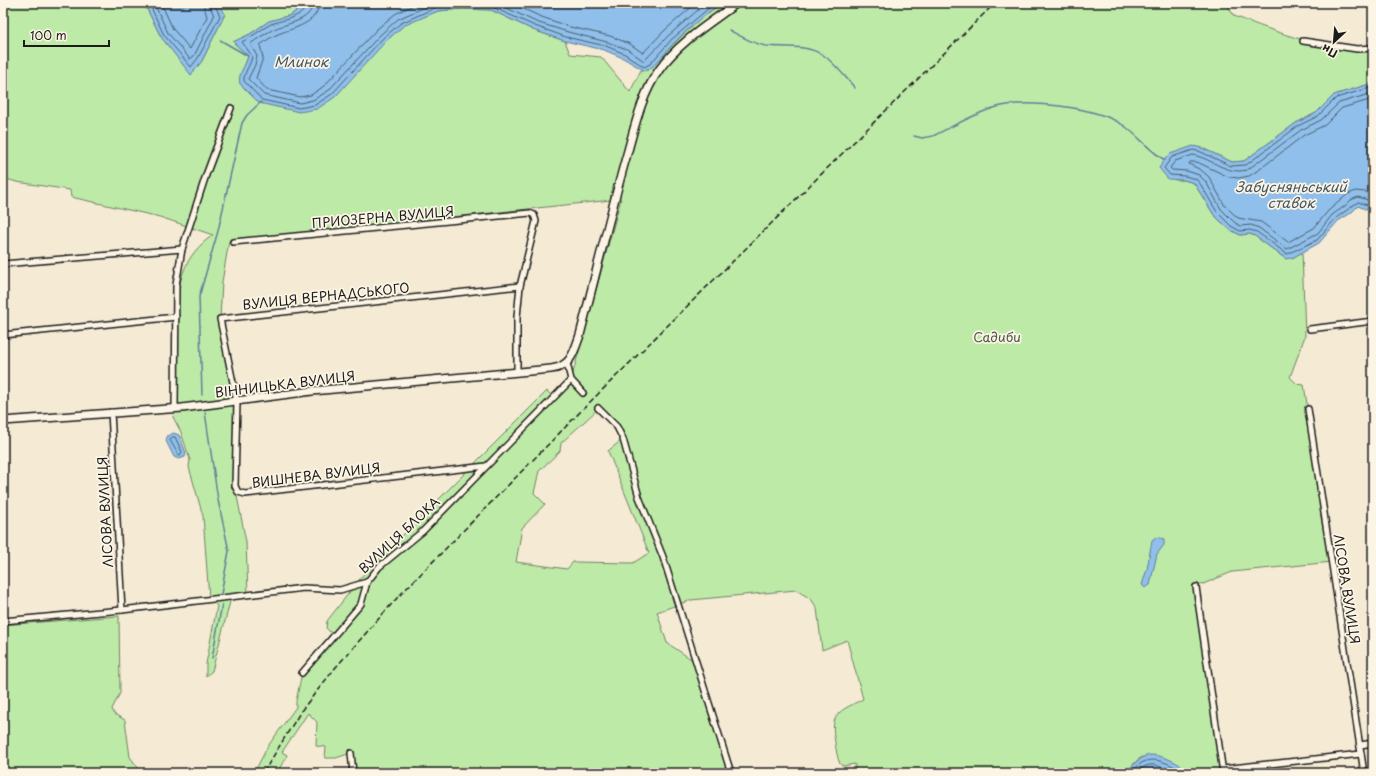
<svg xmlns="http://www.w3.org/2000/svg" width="1376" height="776" viewBox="0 0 1376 776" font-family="'Playpen Sans',sans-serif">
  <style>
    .green { fill: #beeaa8; stroke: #6d8362; fill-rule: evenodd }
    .water { fill: #8fbfea; stroke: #617e98 }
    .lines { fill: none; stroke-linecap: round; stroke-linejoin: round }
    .shore { stroke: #4a5d6e; stroke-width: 1 }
    .stream { stroke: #617e98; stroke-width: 1.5 }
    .street-casing { stroke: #1c1c1c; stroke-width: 8 }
    .secondary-casing { stroke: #1c1c1c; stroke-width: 10 }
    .street { stroke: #fcf5e5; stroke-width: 5 }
    .secondary { stroke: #fcf5e5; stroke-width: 7 }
    .rail { stroke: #1c1c1c; stroke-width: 1.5; stroke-dasharray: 6 3; stroke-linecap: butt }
    .labels { text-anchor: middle; stroke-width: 3.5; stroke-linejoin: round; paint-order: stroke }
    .street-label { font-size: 13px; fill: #1c1c1c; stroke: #fcf5e5 }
    .park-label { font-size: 13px; fill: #4d5a46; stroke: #fcf5e5 }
    .water-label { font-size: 14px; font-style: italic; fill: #445564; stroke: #fcf5e5 }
  </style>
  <rect width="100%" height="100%" fill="#f5ead4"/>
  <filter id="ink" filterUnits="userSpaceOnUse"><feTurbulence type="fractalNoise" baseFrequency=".025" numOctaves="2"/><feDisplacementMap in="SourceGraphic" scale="8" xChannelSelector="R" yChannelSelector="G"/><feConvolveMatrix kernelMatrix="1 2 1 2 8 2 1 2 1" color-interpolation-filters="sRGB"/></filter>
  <g filter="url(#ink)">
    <!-- green -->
    <g class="green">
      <path d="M3,3H144L161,37L191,74L202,61L225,14L217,3H306L291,15L269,21L250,34L233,42L248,56L244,68L386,41L403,26L422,17L438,11L463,9L491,10L533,30L565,41L570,54L601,57L630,92L641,70H648L652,66C674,43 696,21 722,3H1226L1234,16C1279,33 1324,51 1373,48V83L1334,95L1316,113L1296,123L1244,161L1232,162L1202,148L1175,180H1184L1194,183L1214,215L1229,229L1240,235L1250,234L1255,236L1283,257H1294L1302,251L1305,336L1290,377L1297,384L1304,385L1332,562L1232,572L1196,587L1223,773H1190C1185,767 1177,765 1170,761C1150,752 1139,753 1127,773H855V764L843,766L840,764C837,757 836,749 835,742C829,713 840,711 863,699L847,640L822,650L817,608L811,599L796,590L691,600L657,612L667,643L697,663L731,773H353L351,753L336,758H325L326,747L316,746L317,722L308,713L282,752L287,755L277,773H254L268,746L296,707V701L302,673L333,635L326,628L327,621L363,575L547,391L554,398L571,380L621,199L229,241L222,282L220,319L237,402L235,486L246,542L248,594L231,598L212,671L206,676V664L217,606L209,598L203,516L189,467L190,460L181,432L173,417L175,408C176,372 174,336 178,300C179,291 180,281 183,273C189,256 199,245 213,235L160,217L71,197L70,190L17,182L3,178ZM598,409L620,431L623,439L608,451L649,553L633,563L573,562L567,569L516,562L522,528L545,504L534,493L539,471L560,451L561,443Z"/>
      <path d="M119,616L120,693L112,709L114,714L125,720L130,757L142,773H3V625Z"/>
    </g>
    <!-- water -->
    <g class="water">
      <path d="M144,3H217L225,14L202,61L191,75L161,37Z"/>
      <path d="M306,3H722C705,14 690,27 676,41C666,50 657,67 645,71L623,58L604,50L565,41L533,30L491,10L463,9L438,11L403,26L386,41L335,97L317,109L299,112L259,103L240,84C237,74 246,66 248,56L233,42L250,34L269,21L291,15Z"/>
      <path d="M1373,83V207L1365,209L1358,206L1351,213L1338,221L1319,243L1294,257L1286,259L1255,236L1250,234L1240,235L1229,229L1214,215L1194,183L1184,180L1168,179L1159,168L1164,160L1170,154L1193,146L1202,148L1232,162L1244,161L1296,123L1316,113L1334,95Z"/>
      <path d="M174,433L179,435L186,453L185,457L179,459L174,457L166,441L167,436Z"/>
      <path d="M1156,537L1164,539V545L1157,554L1150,585L1145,588L1142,585L1147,569L1152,540Z"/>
      <path d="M1147,755C1161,754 1181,763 1190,773H1127L1137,761Z"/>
    </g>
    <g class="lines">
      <!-- shore -->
      <g class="shore">
        <path d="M149,3L164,35L191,67L198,58L220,16L214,3"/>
        <path d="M154,3L168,33L190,59L194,56L214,16L209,3"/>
        <path d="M161,3L173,29L190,49L207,17L203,3"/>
        <path d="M308,3C306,17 282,20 271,24C262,29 251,37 242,42L252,56C251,65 243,73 244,81L262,100L299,108L315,105L332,94L383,38L401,23L437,7L462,5L492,7L535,26L566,37L606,46L625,54L644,67L650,64L672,39L715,3"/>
        <path d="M313,3C312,22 285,23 272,30C265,34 257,39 250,44L257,56L255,65L248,79L264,95L300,103L313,100L328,91L380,35L398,19L434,3"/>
        <path d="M319,3C318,25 291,28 276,35C270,37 265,42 260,45L263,58L256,78L267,90L300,97L311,95L324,86L377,29L395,14L417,3"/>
        <path d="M496,3L536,22L568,32L607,42L627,49L644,61L668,36L706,3"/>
        <path d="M511,3L539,16L570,27L610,36L630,44L643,53L664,31L696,3"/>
        <path d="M1373,87L1336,98L1318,116L1298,126L1246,165L1231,166L1201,152L1193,150L1172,157L1164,168L1170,175L1185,176L1196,179L1201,185L1217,212L1231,226L1240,231L1250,230L1257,232L1287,254L1317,240L1336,218L1358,202L1367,205L1373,204"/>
        <path d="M1373,93L1339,103L1321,120L1301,130L1247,170C1226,175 1213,159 1193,155L1175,161L1170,168L1172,170L1187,171L1199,175L1206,182L1221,209L1234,222L1240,226L1251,225L1259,228L1287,249L1318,233L1332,215L1345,206L1351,200L1358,197L1368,200L1373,199"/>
        <path d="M1373,99L1342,108L1325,125L1304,135L1260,169L1249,176L1239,178L1229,177L1197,162H1190L1189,164L1201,170L1209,177L1225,206L1238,218L1261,222L1288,242L1314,228L1328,211L1348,194L1356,191L1373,193"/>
        <path d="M175,437L182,452L180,455L178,454L170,440L171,438Z"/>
        <path d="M1132,773C1145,751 1167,761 1184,773"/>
        <path d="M1138,773C1149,758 1161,767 1174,773"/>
      </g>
      <!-- stream -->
      <g class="stream">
        <path d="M729,30C740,36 753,44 766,46C785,48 805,44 823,55C835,63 845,77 855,88"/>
        <path d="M220,40L248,56"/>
        <path d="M914,136L922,138L933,136C954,126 975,113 997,107C1028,99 1096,107 1123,125C1138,135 1149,151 1165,160"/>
        <path d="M202,395L199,297L218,231L242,123L247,115L261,102"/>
        <path d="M205,412L218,500L229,551L221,594"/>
        <path d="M212,658L222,604"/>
      </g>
      <!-- street casing -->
      <g class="street-casing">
        <g id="street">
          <path d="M1303,41L1357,49L1373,48"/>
          <path d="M233,242L530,213L534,215L536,221L520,286L517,317V372"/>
          <path d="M3,264L182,249"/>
          <path d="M1310,329L1373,321"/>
          <path d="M3,335L176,317"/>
          <path d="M567,363L571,380L583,393"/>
          <path d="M175,408L176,285L182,249L206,175L231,108"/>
          <path d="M598,408L617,427L623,439L639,497L663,557L731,773"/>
          <path d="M1308,409L1364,773"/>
          <path d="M111,412L122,610"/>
          <path d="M486,466L245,494L238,492L235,486L237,402L220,319L520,286"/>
          <path d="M1196,587L1223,773"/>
          <path d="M3,621L122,610L304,588L340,590L367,582L379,567L423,531L571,380"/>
          <path d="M302,673L361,604L367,582"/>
          <path d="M1360,745L1373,743"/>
          <path d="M351,753L353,773"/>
          <path d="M1223,769L1361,754"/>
        </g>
      </g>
      <!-- secondary casing -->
      <g class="secondary-casing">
        <path id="secondary" d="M3,421L182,408L312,391L551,369C571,367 574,352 580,335C595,277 609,219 625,161C634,131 640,97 659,70C679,42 710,23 737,3"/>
      </g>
      <!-- street -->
      <use href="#street" class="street"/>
      <!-- secondary -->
      <use href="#secondary" class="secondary"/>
      <!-- rail -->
      <path class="rail" d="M263,773L301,711L336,667L398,597L591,401L995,3"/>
    </g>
  </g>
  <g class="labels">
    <!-- street labels -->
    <g class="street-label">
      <text transform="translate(383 217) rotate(-5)" y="5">ПРИОЗЕРНА ВУЛИЦЯ</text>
      <text transform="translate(326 296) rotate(-6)" y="5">ВУЛИЦЯ ВЕРНАДСЬКОГО</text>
      <text transform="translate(285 384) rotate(-7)" y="5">ВІННИЦЬКА ВУЛИЦЯ</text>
      <text transform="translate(316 475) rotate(-7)" y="5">ВИШНЕВА ВУЛИЦЯ</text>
      <text transform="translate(105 512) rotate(-93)" y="5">ЛІСОВА ВУЛИЦЯ</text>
      <text transform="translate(399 535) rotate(-43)" y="5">ВУЛИЦЯ БЛОКА</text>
      <text transform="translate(1347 589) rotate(81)" y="5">ЛІСОВА ВУЛИЦЯ</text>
    </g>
    <!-- park labels -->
    <g class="park-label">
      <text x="997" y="342">Садиби</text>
    </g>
    <!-- water labels -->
    <g class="water-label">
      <text x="301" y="67">Млинок</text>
      <text x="1291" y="192">Забусняньський<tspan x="1291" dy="16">ставок</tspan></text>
    </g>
  </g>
  <!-- margin -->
  <rect width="1376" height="776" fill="none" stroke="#fcf5e5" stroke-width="16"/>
  <rect x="8" y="8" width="1360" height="760" fill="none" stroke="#1c1c1c" stroke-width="1.5" filter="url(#ink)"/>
  <!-- north arrow -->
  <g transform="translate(1334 42) rotate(206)" stroke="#fcf5e5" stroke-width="3" paint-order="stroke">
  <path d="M0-3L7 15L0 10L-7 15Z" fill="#1c1c1c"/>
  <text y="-6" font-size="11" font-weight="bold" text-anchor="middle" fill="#1c1c1c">Пн</text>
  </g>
  <!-- scale -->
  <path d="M24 40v6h85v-6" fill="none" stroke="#1c1c1c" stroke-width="2"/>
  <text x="30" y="40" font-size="12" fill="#1c1c1c" stroke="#fcf5e5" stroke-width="3" paint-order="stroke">100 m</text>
</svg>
